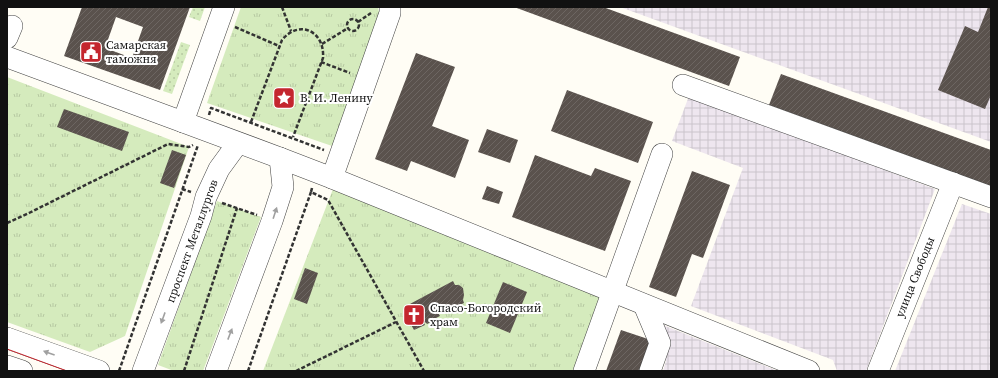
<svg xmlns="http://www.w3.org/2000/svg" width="998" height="378" viewBox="0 0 998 378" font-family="'Source Serif 4',serif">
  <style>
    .industrial { fill: url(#industrial-grid) }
    .grass { fill: url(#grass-dots) }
    .park { fill: url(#park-tufts) }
    .building { fill: url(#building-hatch); fill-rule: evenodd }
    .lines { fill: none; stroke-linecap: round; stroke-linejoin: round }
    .minor-casing { stroke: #444; stroke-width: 22 }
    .path { stroke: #333; stroke-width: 2.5; stroke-dasharray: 4 2; stroke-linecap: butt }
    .minor { stroke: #fff; stroke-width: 21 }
    .tram { stroke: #c4262e; stroke-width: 1 }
    .oneway { fill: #a0a0a0 }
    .labels { text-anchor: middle; stroke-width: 4; stroke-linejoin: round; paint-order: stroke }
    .poi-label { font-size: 12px; fill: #111; stroke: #fff; text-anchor: start }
    .street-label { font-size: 12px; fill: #111; stroke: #fff }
  </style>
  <defs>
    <pattern id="industrial-grid" width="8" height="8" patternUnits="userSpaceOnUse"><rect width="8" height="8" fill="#eee6ef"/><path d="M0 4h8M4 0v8" fill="none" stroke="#cbc4cc"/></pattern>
    <pattern id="grass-dots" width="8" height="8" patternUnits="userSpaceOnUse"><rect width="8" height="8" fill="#d5ebbd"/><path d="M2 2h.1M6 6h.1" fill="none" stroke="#b6c8a1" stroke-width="1.8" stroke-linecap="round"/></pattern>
    <pattern id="park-tufts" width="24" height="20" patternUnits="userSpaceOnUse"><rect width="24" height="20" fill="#d5ebbd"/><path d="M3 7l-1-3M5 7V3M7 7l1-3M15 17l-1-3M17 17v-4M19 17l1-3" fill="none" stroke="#b6c8a1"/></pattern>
    <pattern id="building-hatch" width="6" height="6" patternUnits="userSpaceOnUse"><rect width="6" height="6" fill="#5a524d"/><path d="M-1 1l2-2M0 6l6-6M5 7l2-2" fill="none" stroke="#6d6662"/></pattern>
  </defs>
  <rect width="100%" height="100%" fill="#fffdf5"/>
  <!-- industrial -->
  <g class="industrial">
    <path d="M620,7H991V142Z"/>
    <path d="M689,96L935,189L866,371H837L833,360L691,306L743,168L672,141Z"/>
    <path d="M962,204L991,214V371H895Z"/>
    <path d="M663,325L778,371H663L666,361Z"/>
  </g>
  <!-- grass -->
  <g class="grass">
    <path d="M193,7H205L200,21L189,17Z"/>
    <path d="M181,42L190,45L172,94L163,91Z"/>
  </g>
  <!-- park -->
  <g class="park">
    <path d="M241,7H378L381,23L335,147L207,103Z"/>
    <path d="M7,77L189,147L125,336L90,352L7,322Z"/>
    <path d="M333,189L601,296L573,371H263Z"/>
    <path d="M217,201L261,217L203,371H174L158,365Z"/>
  </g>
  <!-- building -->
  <g class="building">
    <path d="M82,7H190L160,90L64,56ZM116,17L143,27L132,58L105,48Z"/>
    <path d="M514,7H603L740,57L729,86Z"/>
    <path d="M988,7H991V95L985,109L938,90L965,26L978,32Z"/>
    <path d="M416,53L455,67L432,126L469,140L455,178L411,161L407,171L375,159Z"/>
    <path d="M781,74L991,150V186L769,105Z"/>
    <path d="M567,90L653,122L638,163L551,131Z"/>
    <path d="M64,109L129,132L122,151L57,127Z"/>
    <path d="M487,129L518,140L510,163L478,152Z"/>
    <path d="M172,150L186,155L174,188L160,183Z"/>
    <path d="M535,155L591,176L595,168L631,181L605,251L512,217Z"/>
    <path d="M692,171L730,185L703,258L692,254L676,297L649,287Z"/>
    <path d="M487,186L503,192L499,204L482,199Z"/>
    <path d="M305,268L318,273L307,304L294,299Z"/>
    <path d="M453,281L455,285H459L463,288L464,295L463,300L464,303L442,313L441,309L437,311L440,316L436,318L437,319L427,324L425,322L424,323L425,325L414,330L404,312L410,309L408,305Z"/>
    <path d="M503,282L527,292L510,333L486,323Z"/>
    <path d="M621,330L651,340L640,371H606Z"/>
  </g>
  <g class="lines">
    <!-- minor casing -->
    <g class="minor-casing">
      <g id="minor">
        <path d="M7,38L12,26"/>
        <path d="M7,57L183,122"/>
        <path d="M683,85L991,197"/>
        <path d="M280,158L332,178L390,13V7"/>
        <path d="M332,178L809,371"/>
        <path d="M644,305L660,343L650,371"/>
        <path d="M7,338L99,371"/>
        <path d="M7,366L22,371"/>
        <path d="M143,371L201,216L206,197L219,169L238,143"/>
        <path d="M216,371L272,221L283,187L280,158L183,122L224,7"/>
        <path d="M584,371L662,154"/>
        <path d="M878,371L953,183"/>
      </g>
    </g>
    <!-- path -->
    <g class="path">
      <path d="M282,7L291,31"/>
      <circle cx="353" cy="25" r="6"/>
      <path d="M358,22L371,13"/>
      <path d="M235,27L279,46"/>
      <path d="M322,44L348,28"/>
      <path d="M321,62L350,73"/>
      <path d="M209,115L211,108L324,150"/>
      <path d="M251,122L282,40C299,19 325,31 323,58L293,137"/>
      <path d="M312,188L311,192L328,200L424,371"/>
      <path d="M182,189L191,192"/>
      <path d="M222,203L257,215"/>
      <path d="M7,223L29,213L168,144L189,147L193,145"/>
      <path d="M119,371L198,145"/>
      <path d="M184,371L237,208"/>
      <path d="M248,371L311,192"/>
      <path d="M296,371L396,322"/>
    </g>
    <!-- minor -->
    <use href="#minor" class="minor"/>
    <!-- tram -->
    <path class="tram" d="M7,349L67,371"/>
  </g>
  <!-- one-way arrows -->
  <defs><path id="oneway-solid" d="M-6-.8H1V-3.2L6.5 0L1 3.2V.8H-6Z"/></defs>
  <g class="oneway">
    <use href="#oneway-solid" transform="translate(275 213) rotate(-72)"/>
    <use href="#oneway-solid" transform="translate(163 318) rotate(110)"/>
    <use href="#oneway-solid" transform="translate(230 334) rotate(-69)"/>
    <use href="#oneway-solid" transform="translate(49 353) rotate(-160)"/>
  </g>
  <!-- icons -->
  <defs>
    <g id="civic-square" transform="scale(1.15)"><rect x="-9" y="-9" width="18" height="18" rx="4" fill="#c4262e" stroke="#fff"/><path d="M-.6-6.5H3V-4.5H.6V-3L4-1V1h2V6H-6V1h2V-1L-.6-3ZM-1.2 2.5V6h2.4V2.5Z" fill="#fff"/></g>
    <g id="sight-square" transform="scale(1.15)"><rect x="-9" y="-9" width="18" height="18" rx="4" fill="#c4262e" stroke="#fff"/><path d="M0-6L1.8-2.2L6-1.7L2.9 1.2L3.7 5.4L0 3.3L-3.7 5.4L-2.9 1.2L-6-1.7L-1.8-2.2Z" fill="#fff"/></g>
    <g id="church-square" transform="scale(1.15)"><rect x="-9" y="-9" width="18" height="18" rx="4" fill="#c4262e" stroke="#fff"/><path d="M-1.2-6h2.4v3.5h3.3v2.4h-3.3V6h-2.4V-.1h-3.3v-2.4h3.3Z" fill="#fff"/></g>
  </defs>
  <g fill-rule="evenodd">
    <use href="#civic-square" x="91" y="52"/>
    <use href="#sight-square" x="284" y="98"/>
    <use href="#church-square" x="414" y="315"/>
  </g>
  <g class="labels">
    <!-- poi labels -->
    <g class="poi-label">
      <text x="106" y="49">Самарская<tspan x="106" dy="14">таможня</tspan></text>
      <text x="300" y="102">В. И. Ленину</text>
      <text x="430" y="312">Спасо-Богородский<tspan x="430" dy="14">храм</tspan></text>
    </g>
    <!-- street labels -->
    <g class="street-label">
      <text transform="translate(192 241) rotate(-70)" y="4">проспект Металлургов</text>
      <text transform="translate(915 277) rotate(-68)" y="4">улица Свободы</text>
    </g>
  </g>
  <!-- border -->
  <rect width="998" height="378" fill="none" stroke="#111111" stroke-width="16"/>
</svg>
